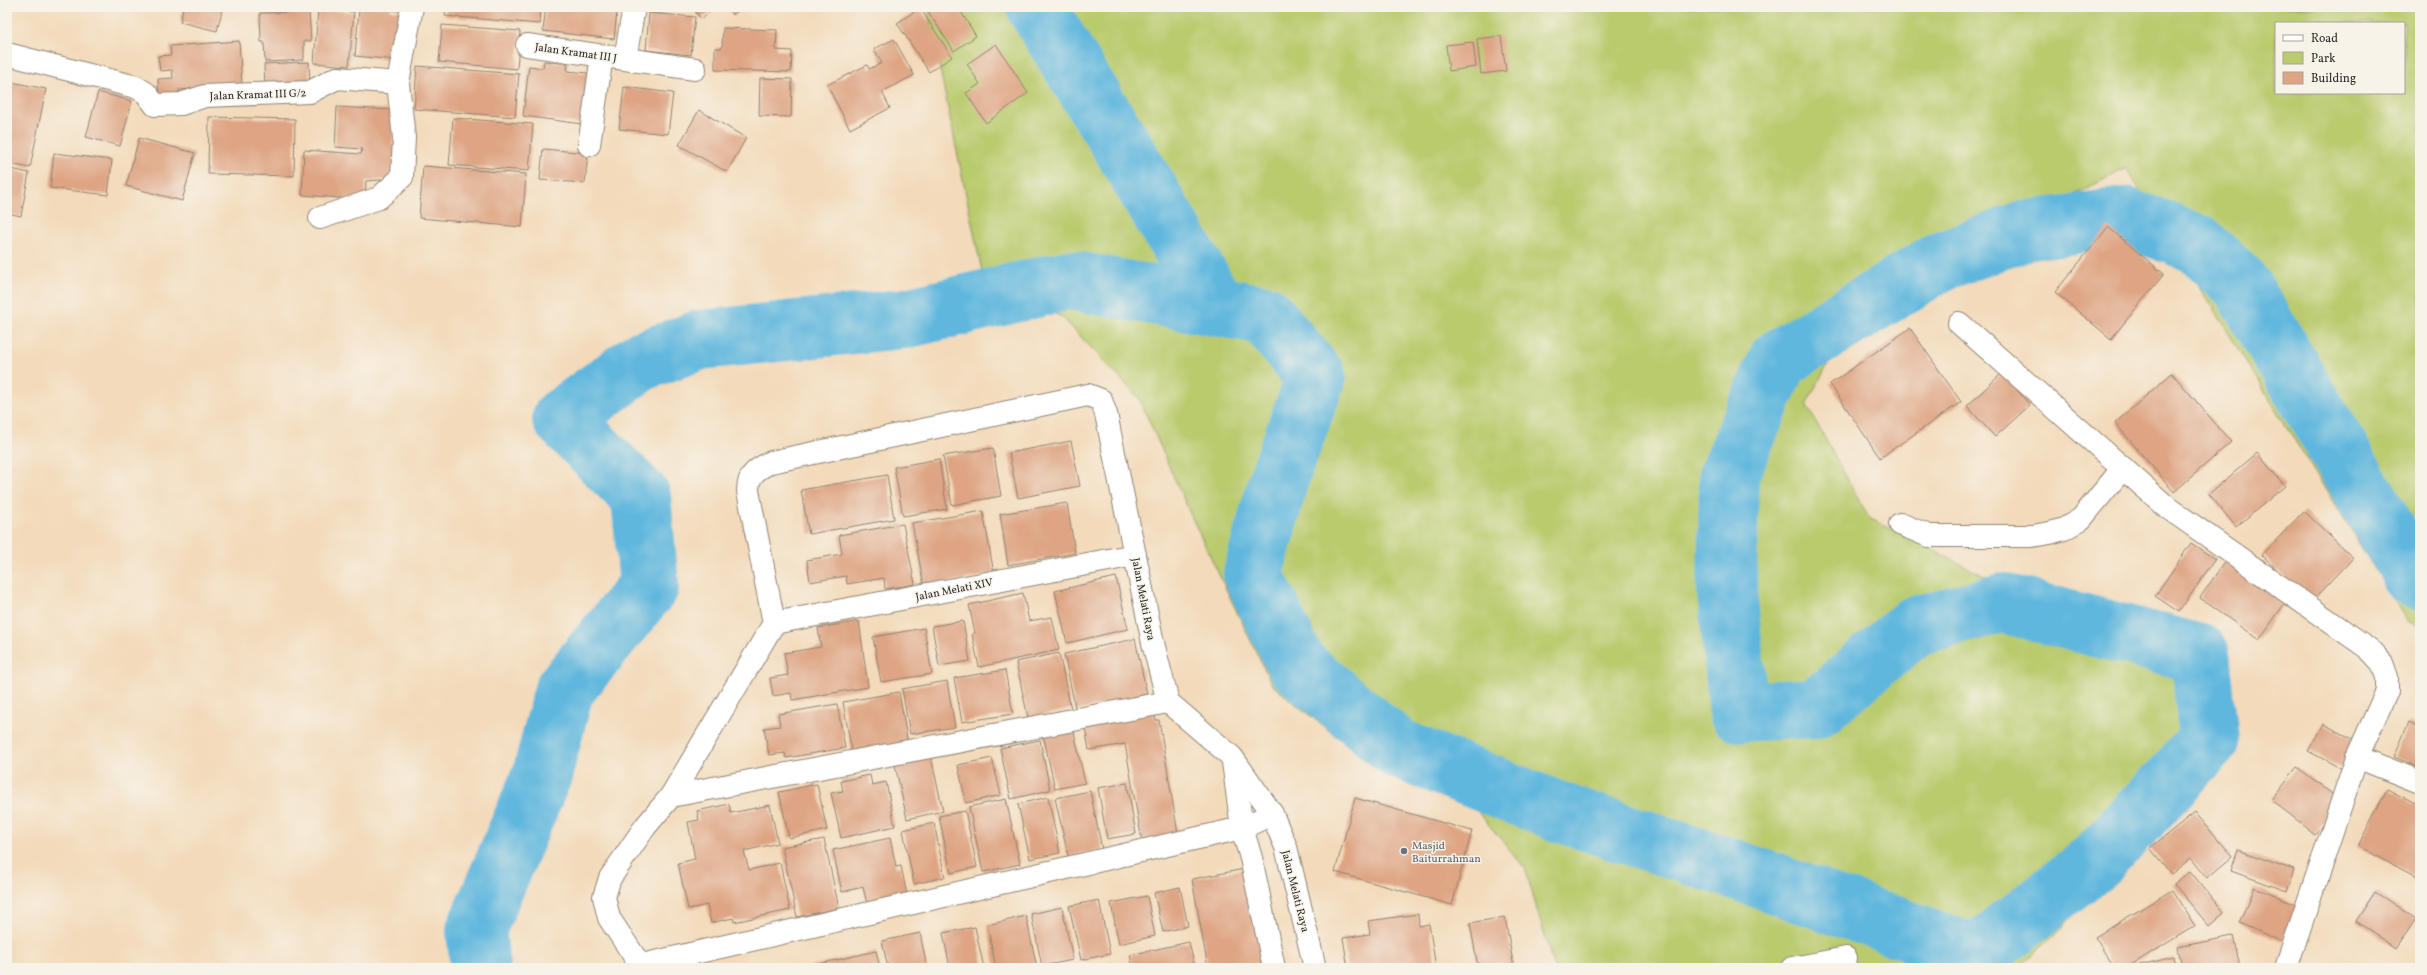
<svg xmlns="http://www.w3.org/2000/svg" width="2427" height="975" viewBox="0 0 2427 975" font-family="Vollkorn,serif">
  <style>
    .green { fill: #bacb6e; stroke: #727b4c; fill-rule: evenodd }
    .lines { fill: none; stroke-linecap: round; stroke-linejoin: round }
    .river { stroke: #61b7de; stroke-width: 60 }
    .building { fill: #dea483 }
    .street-casing { stroke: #8f8272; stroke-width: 24 }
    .street { stroke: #fff; stroke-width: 22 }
    .worship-dot { fill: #6b7280; stroke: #f7f3e8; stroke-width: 1.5 }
    .labels { text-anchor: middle; stroke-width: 3; stroke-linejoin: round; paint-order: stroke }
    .street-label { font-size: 11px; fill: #2b2b2b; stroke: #f7f3e8 }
    .worship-label { font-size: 11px; fill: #5b616d; stroke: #f7f3e8; text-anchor: start }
  </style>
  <rect width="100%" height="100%" fill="#f7f3e8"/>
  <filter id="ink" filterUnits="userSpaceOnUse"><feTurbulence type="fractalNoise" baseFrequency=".025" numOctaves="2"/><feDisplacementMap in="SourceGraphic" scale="8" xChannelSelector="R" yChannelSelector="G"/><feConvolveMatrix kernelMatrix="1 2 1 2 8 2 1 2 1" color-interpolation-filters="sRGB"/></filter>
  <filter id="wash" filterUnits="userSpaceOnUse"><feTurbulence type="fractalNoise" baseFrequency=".012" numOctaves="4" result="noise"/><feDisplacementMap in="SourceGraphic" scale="16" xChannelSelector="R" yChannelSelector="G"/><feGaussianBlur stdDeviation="0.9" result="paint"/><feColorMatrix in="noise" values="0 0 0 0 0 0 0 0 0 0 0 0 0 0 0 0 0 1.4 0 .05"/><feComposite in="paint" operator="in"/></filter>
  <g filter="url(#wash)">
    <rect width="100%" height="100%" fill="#f3daba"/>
    <!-- green -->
    <path class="green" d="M927,7H2420V627L2407,621L2126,168L1861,305L1806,404L1869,518L2215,692L2064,926L2017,968H1554L1525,868L1453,782L1337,737L1272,685L1193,520L1139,398L1062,317L984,281ZM2276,23H2404V93H2276Z"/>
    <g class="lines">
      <!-- river -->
      <g class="river">
        <path d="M1036,7L1124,149L1216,306"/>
        <path d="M480,968L476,930L542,775L564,690L649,586L641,497L562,418L641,361L700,340L903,319L1069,280L1265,315L1316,377L1279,478L1253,574L1297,665L1397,748L1562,813L1736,870L1977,955L2096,861L2209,741L2200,654L2003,603L1915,626L1817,708L1739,712L1727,591L1729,475L1778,360L1939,262L2023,231L2125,217L2196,243L2240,283L2414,577L2420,581"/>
      </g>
    </g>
    <g id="blocks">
      <!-- building -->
      <g class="building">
        <path d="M183,7H223L217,31L180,22Z"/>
        <path d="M354,7H390V10L400,11L397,60L355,56L359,9Z"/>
        <path d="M446,7H541L540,24L445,16Z"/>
        <path d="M546,7H579L617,12L614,39L543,31Z"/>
        <path d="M692,7H718L701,19Z"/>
        <path d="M727,7H743L733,15Z"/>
        <path d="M925,7H958L976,36L954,51Z"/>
        <path d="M920,8L952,57L929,72L897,23Z"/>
        <path d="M318,9L354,12L349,66L314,63Z"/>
        <path d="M309,12L311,41H304V60L265,62L264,42H261L260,13Z"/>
        <path d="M649,13L695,17L691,55L646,50Z"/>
        <path d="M442,25L520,31L517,69L439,62Z"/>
        <path d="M723,28L777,30L776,50L792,51L791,72L715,70V48H722Z"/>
        <path d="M1501,36L1506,71L1481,74L1477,39Z"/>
        <path d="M894,39L914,75L882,92L890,108L850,129L827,85L867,65L869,69L882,63L874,49Z"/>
        <path d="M239,41L242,85L179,90V95L159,96L158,79L173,78L172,70L160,71L158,56L171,55L170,46Z"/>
        <path d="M1473,42L1476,67L1449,71L1446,45Z"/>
        <path d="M996,44L1028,93L986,123L966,93L980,84L967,64Z"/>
        <path d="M544,61L568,64L567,71L588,73L582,124L523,116L529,66L543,68Z"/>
        <path d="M309,62L310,88L265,89L264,64Z"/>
        <path d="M417,66L519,74L515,117L414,109Z"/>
        <path d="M760,78L792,79L791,117L759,116Z"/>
        <path d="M7,81L46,89L30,168L7,163Z"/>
        <path d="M624,87L673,93L668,134L619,129Z"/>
        <path d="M98,92L132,101L120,146L86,137Z"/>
        <path d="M337,107L395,110L392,148H396L392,179L366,181L365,200L302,195L304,150L361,154L362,149L335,147Z"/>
        <path d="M699,110L746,138L727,172L679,145Z"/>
        <path d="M209,117L295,119L294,176L208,174Z"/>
        <path d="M453,118L533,124L529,171L449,165Z"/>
        <path d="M139,138L195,153L182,201L126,186Z"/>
        <path d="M543,149L588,153L585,183L540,180Z"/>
        <path d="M54,153L112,160L108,195L50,188Z"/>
        <path d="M423,166L526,174L522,227L419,218Z"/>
        <path d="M7,168L29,173L21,216L7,213Z"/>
        <path d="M2108,227L2164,274L2111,339L2055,292Z"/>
        <path d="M1910,328L1961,402L1880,458L1830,384Z"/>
        <path d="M2002,373L2030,405L1995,437L1967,406Z"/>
        <path d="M2172,373L2231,442L2174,492L2115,423Z"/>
        <path d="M1071,441L1080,486L1018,498L1009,453Z"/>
        <path d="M993,448L1001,496L952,505L943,456Z"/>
        <path d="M2257,453L2285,486L2236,527L2209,494Z"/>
        <path d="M939,459L947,509L903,516L894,467Z"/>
        <path d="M887,475L894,519L809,534L801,490Z"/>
        <path d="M1067,503L1075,553L1008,565L1000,514Z"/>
        <path d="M983,511L994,574L924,586L912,523Z"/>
        <path d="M2304,511L2353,558L2311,603L2262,555Z"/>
        <path d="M903,524L915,584L885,589L884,578L847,584L846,576L810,582L807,560L842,554L839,535Z"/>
        <path d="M2191,543L2215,559L2179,612L2155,596Z"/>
        <path d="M2225,561L2285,603L2259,640L2200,598Z"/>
        <path d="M1116,577L1128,629L1067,643L1055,591Z"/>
        <path d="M1023,593L1029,621L1052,617L1059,650L979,667L972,634L975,633L969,605Z"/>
        <path d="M859,621L868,687L792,700L791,693L773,696L770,678L788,675L784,653L821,647L818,628Z"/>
        <path d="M963,621L970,661L939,666L932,626Z"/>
        <path d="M924,628L932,674L881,682L873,637Z"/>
        <path d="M1135,639L1147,694L1076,711L1064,654Z"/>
        <path d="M1059,653L1071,709L1028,718L1016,662Z"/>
        <path d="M1005,670L1013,714L962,722L954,678Z"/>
        <path d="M947,681L955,727L910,734L902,689Z"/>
        <path d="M899,692L908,744L852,753L843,702Z"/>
        <path d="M837,704L845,748L786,758L785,753L769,755L764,728L780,726L778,714Z"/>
        <path d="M1153,709L1156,720H1159L1178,834L1142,841L1125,744L1089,750L1084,721Z"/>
        <path d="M2409,722L2420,727V768L2394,757Z"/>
        <path d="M2323,724L2361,743L2346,771L2308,751Z"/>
        <path d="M1073,727L1085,783L1055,789L1043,734Z"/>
        <path d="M1040,740L1050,790L1011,799L1000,748Z"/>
        <path d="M931,757L943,811L907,819L895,765Z"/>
        <path d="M992,758L1001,795L966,803L958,765Z"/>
        <path d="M2297,767L2340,800L2315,834L2271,800Z"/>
        <path d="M870,775L872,785L886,782L895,826L841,838L831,793L843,791L841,781Z"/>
        <path d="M1127,783L1136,834L1107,839L1098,788Z"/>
        <path d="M817,784L827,830L789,838L779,792Z"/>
        <path d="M2387,789L2420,806V879L2358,846Z"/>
        <path d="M1090,791L1102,849L1068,856L1055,798Z"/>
        <path d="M1048,797L1060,853L1030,859L1018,804Z"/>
        <path d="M1355,798L1472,831L1452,905L1335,872Z"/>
        <path d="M1006,799L1020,864L983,872L969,807Z"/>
        <path d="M729,804L731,813L770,805L778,843L744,851L749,870L780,863L790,910L734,922L733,918L711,923L707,905L688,909L678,863L695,859L688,822L699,820L697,811Z"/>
        <path d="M965,811L977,867L951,873L939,816Z"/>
        <path d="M2195,812L2232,857L2207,878L2191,858L2171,874L2150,848Z"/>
        <path d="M934,823L945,877L914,884L903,830Z"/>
        <path d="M890,838L896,867L901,866L908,900L868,908L863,887L842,892L833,850Z"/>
        <path d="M824,839L839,908L797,917L782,847Z"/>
        <path d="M2238,850L2294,870L2287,891L2231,871Z"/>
        <path d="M1250,868L1267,966L1208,968L1192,879Z"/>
        <path d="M2190,871L2224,913L2209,926L2174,884Z"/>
        <path d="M1180,887L1188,926L1163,932L1154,893Z"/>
        <path d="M2254,887L2298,906L2283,942L2239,923Z"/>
        <path d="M2172,890L2195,926L2126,968H2114L2095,937Z"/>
        <path d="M2375,892L2416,919L2396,948L2356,921Z"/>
        <path d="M1147,896L1155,936L1119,944L1111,903Z"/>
        <path d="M1099,900L1110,954L1081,960L1069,906Z"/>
        <path d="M1062,907L1073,960L1042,966L1031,914Z"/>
        <path d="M1418,914L1419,926L1429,924L1436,968H1348L1343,938L1370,934L1368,921Z"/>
        <path d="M1026,916L1037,968H996L987,925Z"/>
        <path d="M1505,917L1514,968H1478L1470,923Z"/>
        <path d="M975,927L984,968H950L943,933Z"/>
        <path d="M920,933L927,968H888L882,941Z"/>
        <path d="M2233,936L2240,966L2228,968H2182L2178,947Z"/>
        <path d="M1189,942L1195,968H1133L1130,955Z"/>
        <path d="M876,951L880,968H811L810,966Z"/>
        <path d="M2174,957L2176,968H2135V966Z"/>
        <path d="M1111,964L1112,968H1094V967Z"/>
      </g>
    </g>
  </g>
  <g filter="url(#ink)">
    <use href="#blocks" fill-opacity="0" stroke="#8f8272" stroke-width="1"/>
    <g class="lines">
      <!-- street casing -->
      <g class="street-casing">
        <g id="street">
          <path d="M527,45L695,69"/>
          <path d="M7,54L136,87L146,93L155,105L181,104L205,96L310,92L337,78L398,83"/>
          <path d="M625,59L634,7"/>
          <path d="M589,145L602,56"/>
          <path d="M320,218L379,198L402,177L404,138L398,83L412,7"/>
          <path d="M1959,323L2168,508L2369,649L2382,663L2387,677V691L2357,757L2286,968"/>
          <path d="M1900,524L1929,536H2032L2050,533L2064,529L2081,519L2123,468"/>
          <path d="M774,623L1135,555"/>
          <path d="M2357,757L2420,782"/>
          <path d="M1233,762L1242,828L1251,858L1274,968"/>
          <path d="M671,796L1168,702"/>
          <path d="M642,965L1242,828L1272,814"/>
          <path d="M642,968L609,918L604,897L610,878L645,827L671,796L774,623L748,491C748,474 757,469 771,462L1088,395L1101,400L1106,414L1153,643L1168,702L1232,757L1272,814L1286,847L1315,968"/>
          <path d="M1792,968L1846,958"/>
        </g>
      </g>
      <!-- street -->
      <use href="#street" class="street"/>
    </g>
  </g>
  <!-- markers -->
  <circle class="worship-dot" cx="1404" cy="851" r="4"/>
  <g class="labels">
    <!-- street labels -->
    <g class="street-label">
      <text transform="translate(576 52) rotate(8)" y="4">Jalan Kramat III J</text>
      <text transform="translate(258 94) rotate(-2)" y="4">Jalan Kramat III G/2</text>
      <text transform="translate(954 589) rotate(-11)" y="4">Jalan Melati XIV</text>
      <text transform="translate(1144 599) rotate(79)" y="4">Jalan Melati Raya</text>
      <text transform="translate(1296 891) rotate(76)" y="4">Jalan Melati Raya</text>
    </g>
    <!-- worship labels -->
    <g class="worship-label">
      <text x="1412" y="849">Masjid<tspan x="1412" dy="13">Baiturrahman</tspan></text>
    </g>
  </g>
  <!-- margin -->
  <rect width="2427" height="975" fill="none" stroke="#f7f3e8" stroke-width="24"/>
  <!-- legend -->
  <rect x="2275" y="22" width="130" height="72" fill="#f7f3e8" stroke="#a5a39c"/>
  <rect x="2283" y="35" width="20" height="6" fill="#ffffff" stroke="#a5a39c"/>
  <text x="2311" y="42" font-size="12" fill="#2b2b2b">Road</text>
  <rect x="2283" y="52" width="20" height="12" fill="#bacb6e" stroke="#a5a39c"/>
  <text x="2311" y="62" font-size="12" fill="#2b2b2b">Park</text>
  <rect x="2283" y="72" width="20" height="12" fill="#dea483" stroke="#a5a39c"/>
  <text x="2311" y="82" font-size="12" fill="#2b2b2b">Building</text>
</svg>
